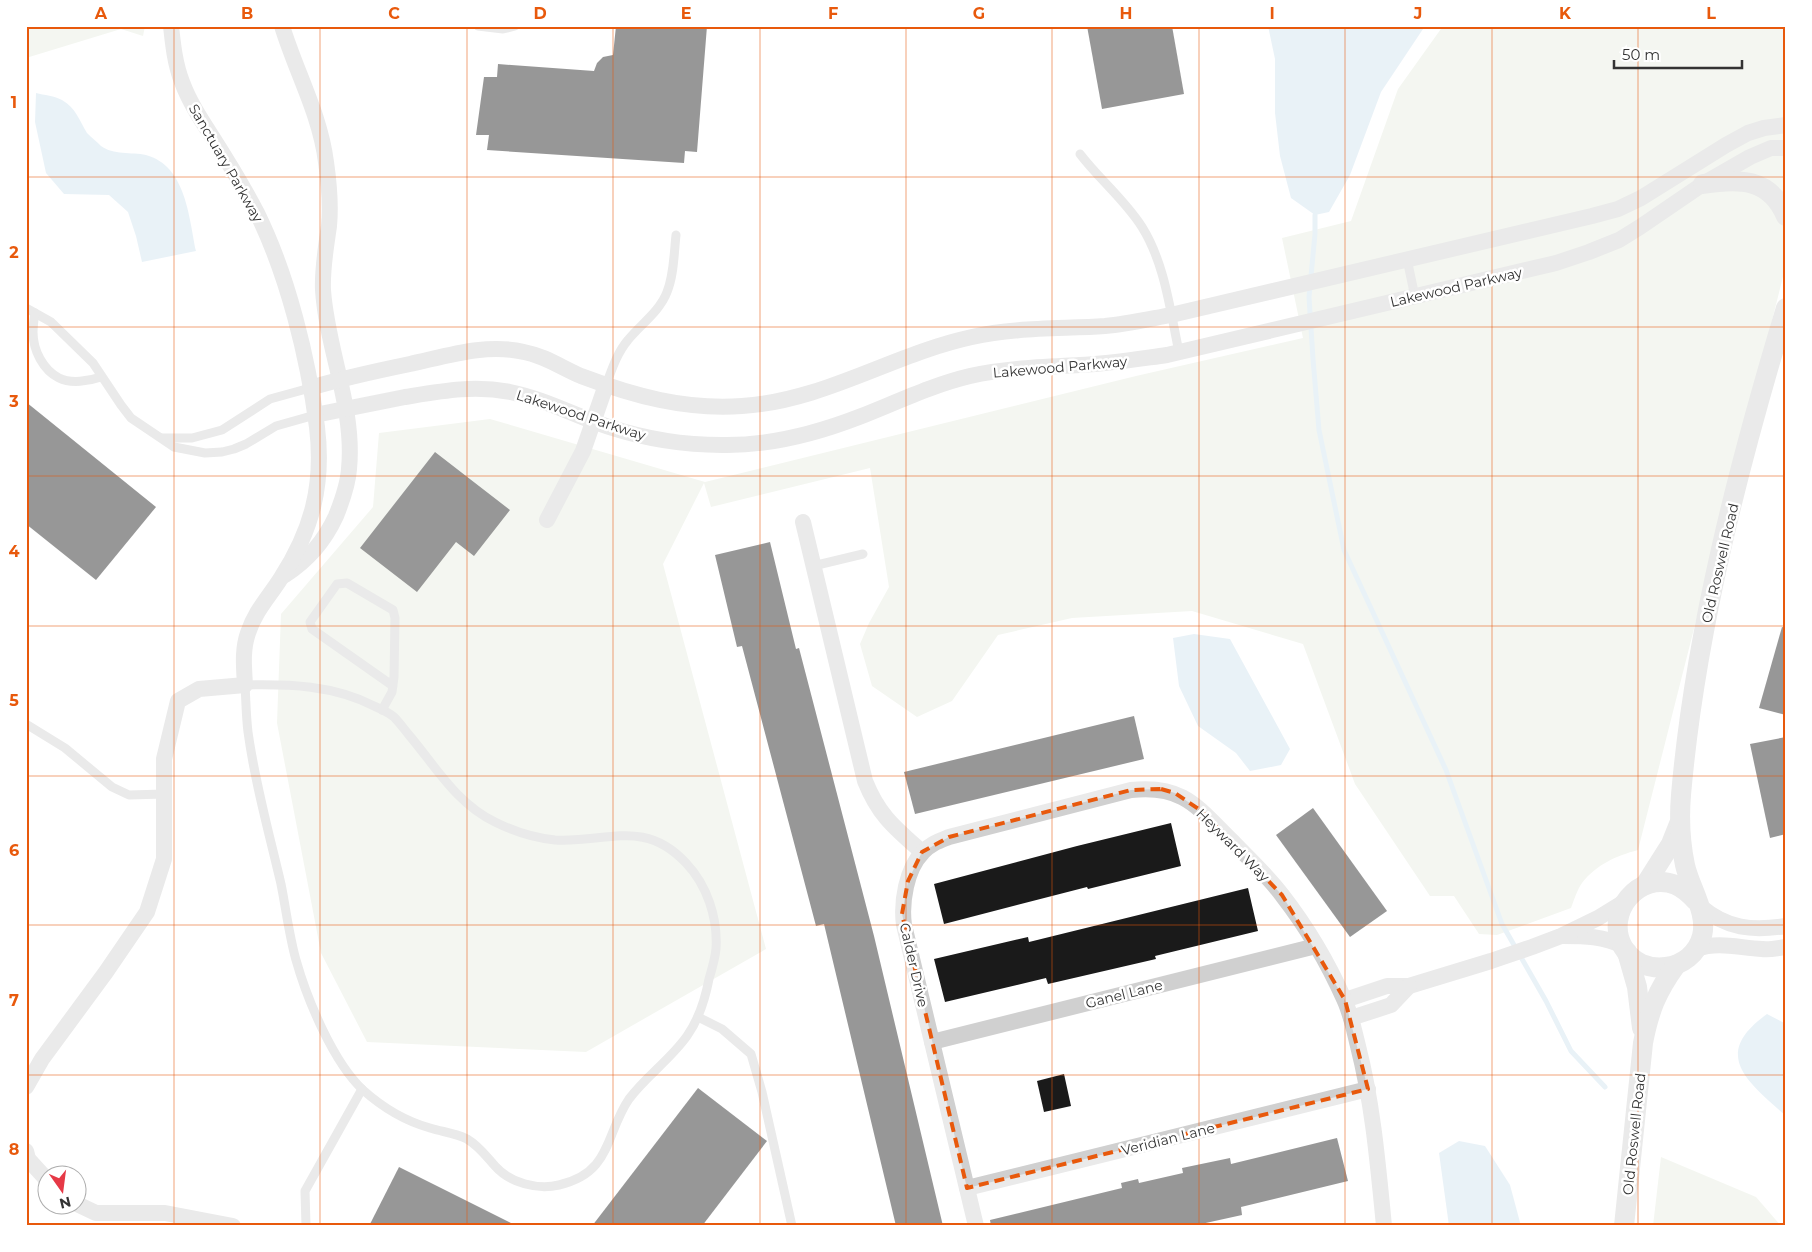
<svg xmlns="http://www.w3.org/2000/svg" width="1812" height="1252" viewBox="0 0 1812 1252" font-family="Montserrat,sans-serif">
  <style>
    .green { fill: #e6ecdf }
    .water { fill: #cfe2ee }
    .lines { fill: none; stroke-linecap: round; stroke-linejoin: round }
    .stream { stroke: #cfe2ee; stroke-width: 5 }
    .building { fill: #1a1a1a }
    .service { stroke: #d0d0d0; stroke-width: 9 }
    .minor { stroke: #d0d0d0; stroke-width: 16 }
    .tertiary { stroke: #d0d0d0; stroke-width: 20 }
    .marked { fill: none; stroke: #e8590c; stroke-width: 4; stroke-dasharray: 10 6; stroke-linejoin: round }
    .grid { fill: none; stroke: #e8590c; stroke-width: 1; stroke-opacity: 0.55 }
    .labels { text-anchor: middle; stroke-width: 5; stroke-linejoin: round; paint-order: stroke }
    .street-label { font-size: 14px; fill: #333; stroke: #fff }
    .neatline { fill: none; stroke: #e8590c; stroke-width: 2 }
    .grid-label { font-size: 16px; text-anchor: middle; font-weight: bold; fill: #e8590c }
  </style>
  <rect width="100%" height="100%" fill="#fff"/>
  <!-- green -->
  <g class="green">
    <path d="M26,26H145L143,36L121,29L26,58Z"/>
    <path d="M1443,26H1786V265L1638,850C1616,856 1597,864 1582,883C1577,890 1574,900 1571,908L1497,935L1479,934L1454,896H1430L1355,784L1303,644L1192,611L1072,618L998,635L952,701L917,717L872,686L860,644L869,623L889,587L870,468L711,507L704,483L663,564L766,949L586,1052L367,1042L321,953L277,723L281,614L373,507L379,433L490,419L705,482L1136,376L1303,338L1282,238L1351,221L1398,89Z"/>
    <path d="M1661,1157L1756,1197L1781,1226H1653Z"/>
  </g>
  <!-- water -->
  <g class="water">
    <path d="M1268,26H1425L1381,92L1350,175L1329,212L1315,215L1291,198L1280,156L1275,113V59Z"/>
    <path d="M36,93C44,95 55,96 62,100C76,108 79,120 87,133C91,137 97,142 101,146C113,155 132,152 146,155C186,166 189,217 196,251L142,262L136,236L128,212L109,195L64,194L46,173L35,122Z"/>
    <path d="M1194,634L1230,639L1290,749L1281,765L1250,771L1236,753L1198,726L1179,686L1173,638Z"/>
    <path d="M1767,1014L1786,1024V1116C1748,1082 1710,1055 1767,1014Z"/>
    <path d="M1459,1141L1485,1146L1510,1185L1521,1226H1449L1439,1153Z"/>
  </g>
  <g class="lines">
    <!-- stream -->
    <path class="stream" d="M1315,215V234L1309,297L1313,359L1319,430L1344,550L1446,770L1502,924L1546,1001L1571,1051L1605,1087"/>
  </g>
  <!-- building -->
  <g class="building">
    <path d="M616,26H707L697,152L685,151L684,163L487,150L489,135H476L484,77H497L498,64L594,71L597,63L603,57L613,55Z"/>
    <path d="M1087,26H1172L1184,94L1102,109Z"/>
    <path d="M26,402L156,507L96,580L26,524Z"/>
    <path d="M435,452L510,510L474,556L456,542L417,592L360,548Z"/>
    <path d="M770,542L796,649L799,648L874,936L943,1226H896L824,924L816,926L742,646L737,647L715,555Z"/>
    <path d="M1782,627L1786,628V715L1759,708Z"/>
    <path d="M1134,716L1144,759L915,814L904,772Z"/>
    <path d="M1786,737V834L1770,838L1750,744Z"/>
    <path d="M1313,808L1387,911L1350,937L1276,835Z"/>
    <path d="M1171,823L1181,866L1088,889L1087,887L944,924L934,884L1077,846Z"/>
    <path d="M1248,888L1258,931L1155,956L1156,959L1048,984L1046,978L945,1002L934,959L1028,937L1029,942Z"/>
    <path d="M1064,1074L1071,1106L1044,1112L1037,1081Z"/>
    <path d="M698,1088L767,1141L702,1226H592Z"/>
    <path d="M1337,1138L1348,1181L1241,1207L1242,1215L1192,1226H991L990,1220L1122,1188L1121,1183L1138,1179L1139,1183L1183,1173L1182,1168L1230,1158L1231,1164Z"/>
    <path d="M399,1167L517,1226H369Z"/>
  </g>
  <g class="lines">
    <!-- service -->
    <g class="service">
      <path d="M478,26L503,29L515,26"/>
      <path d="M1080,154C1099,179 1125,200 1142,227C1165,264 1170,310 1179,352"/>
      <path d="M1407,259L1415,297"/>
      <path d="M26,308L51,322L93,363L121,405L131,418L174,447L205,453L222,452L234,449L246,444L276,426L315,415"/>
      <path d="M35,313C34,319 33,326 33,332C33,350 43,370 59,378C71,384 89,381 101,377"/>
      <path d="M606,385C612,369 617,353 628,340C640,325 660,311 667,292C674,275 674,253 676,235"/>
      <path d="M162,438H192L222,430L270,399L310,388"/>
      <path d="M813,566L863,554"/>
      <path d="M245,685C289,684 333,685 374,706C380,709 388,712 394,717C399,722 404,729 409,735C436,767 456,803 495,822C513,831 535,838 555,840C607,843 644,818 686,863C707,885 718,918 716,949C715,959 712,969 709,979C705,1000 699,1019 687,1036C670,1060 646,1076 629,1099C605,1134 612,1173 559,1185C537,1190 510,1183 495,1166C486,1156 479,1146 467,1139C455,1133 443,1132 430,1128C405,1121 382,1107 363,1090C333,1062 307,999 296,960C289,935 286,909 281,884C269,833 255,783 248,732C246,716 246,701 245,685Z"/>
      <path d="M382,710L392,692L394,677L395,618L393,610L347,583L337,584L310,622L312,629L393,686"/>
      <path d="M26,724L65,748L112,787L129,795L164,794"/>
      <path d="M698,1017L722,1029L751,1054L762,1092L792,1226"/>
      <path d="M306,1226L305,1191L362,1089"/>
    </g>
    <!-- minor -->
    <g class="minor">
      <path d="M282,26C296,72 320,114 326,162C329,183 331,205 329,226C326,247 322,269 323,290C327,350 355,408 349,469C348,485 342,501 336,516C325,540 307,561 285,575"/>
      <path d="M310,388C343,378 376,371 410,364C447,356 486,343 524,352C545,356 562,368 581,376C634,396 685,410 742,406C824,401 893,354 972,337C1015,327 1061,329 1105,326C1127,324 1149,319 1171,315L1592,216L1618,209L1641,198L1726,145L1748,133L1764,128L1786,125"/>
      <path d="M315,415C345,409 375,403 405,397C442,391 473,385 510,392C545,399 575,416 609,427C646,439 684,445 722,445C769,446 815,434 859,417C895,403 932,385 970,376C1006,368 1043,367 1079,365C1109,364 1138,359 1167,355L1556,263L1589,252L1619,240L1640,227L1703,184L1750,157L1771,148H1786"/>
      <path d="M547,520L583,451L606,385"/>
      <path d="M803,522L865,781C879,816 895,828 922,852"/>
      <path d="M1700,906C1727,929 1752,931 1786,926"/>
      <path d="M1563,936C1584,936 1604,936 1623,946"/>
      <path d="M1696,949C1719,941 1739,948 1762,949C1770,950 1778,948 1786,947"/>
      <path d="M1345,1000L1387,986H1409L1491,961L1532,947L1561,936L1598,918L1624,902"/>
      <path d="M1351,1018L1391,1005L1409,986"/>
      <path d="M932,1042L1316,946"/>
      <path d="M26,1087L42,1059L106,972L147,912L164,859V759L178,701L199,689L245,685C244,667 242,650 248,633C255,611 269,597 281,578C312,530 324,485 317,427C308,358 288,276 257,213C243,186 227,160 211,135C200,118 189,101 182,82C175,64 173,45 171,26"/>
      <path d="M26,1151L28,1159L48,1181"/>
      <path d="M967,1188L1368,1089"/>
      <path d="M77,1204L96,1213H165L233,1226"/>
      <path d="M976,1226L904,925C901,903 906,869 923,852C930,844 939,841 949,837L1131,790C1184,784 1198,808 1233,842C1249,859 1268,876 1282,895C1306,926 1328,963 1344,999C1351,1014 1354,1030 1358,1046C1373,1105 1378,1165 1384,1226"/>
    </g>
    <!-- tertiary -->
    <g class="tertiary">
      <path d="M1703,184C1739,178 1770,178 1786,216"/>
      <path d="M1645,885L1671,844L1679,824"/>
      <path d="M1696,901C1690,894 1685,889 1676,885C1639,870 1604,913 1623,947C1641,979 1693,972 1702,936C1708,913 1690,888 1685,865C1680,841 1679,819 1681,795C1695,632 1739,464 1786,308"/>
      <path d="M1627,952L1637,987L1642,1028"/>
      <path d="M1624,1226L1643,1043C1649,1011 1657,991 1676,965"/>
    </g>
  </g>
  <!-- marked area -->
  <path d="M0 0H1812V1252H0ZM1161,789L1175,793L1200,810L1282,895L1345,1000L1368,1089L967,1188L902,914L908,881L922,852L949,837L1131,790Z" fill="#fff" fill-opacity=".55" fill-rule="evenodd"/>
  <path class="marked" d="M1161,789L1175,793L1200,810L1282,895L1345,1000L1368,1089L967,1188L902,914L908,881L922,852L949,837L1131,790Z"/>
  <!-- grid -->
  <path class="grid" d="M174,26V1226M320,26V1226M467,26V1226M613,26V1226M760,26V1226M906,26V1226M1052,26V1226M1199,26V1226M1345,26V1226M1492,26V1226M1638,26V1226M26,177H1786M26,327H1786M26,476H1786M26,626H1786M26,776H1786M26,925H1786M26,1075H1786"/>
  <g class="labels">
    <!-- street labels -->
    <g class="street-label">
      <text transform="translate(226 163) rotate(60)" y="5">Sanctuary Parkway</text>
      <text transform="translate(1456 287) rotate(-13)" y="5">Lakewood Parkway</text>
      <text transform="translate(1060 367) rotate(-5)" y="5">Lakewood Parkway</text>
      <text transform="translate(581 415) rotate(18)" y="5">Lakewood Parkway</text>
      <text transform="translate(1720 563) rotate(-77)" y="5">Old Roswell Road</text>
      <text transform="translate(1233 845) rotate(45)" y="5">Heyward Way</text>
      <text transform="translate(914 965) rotate(77)" y="5">Calder Drive</text>
      <text transform="translate(1124 994) rotate(-14)" y="5">Ganel Lane</text>
      <text transform="translate(1634 1134) rotate(-84)" y="5">Old Roswell Road</text>
      <text transform="translate(1168 1139) rotate(-14)" y="5">Veridian Lane</text>
    </g>
  </g>
  <!-- border -->
  <rect width="1812" height="1252" fill="none" stroke="#ffffff" stroke-width="55"/>
  <!-- north arrow -->
  <g transform="translate(62 1190) rotate(166)"><circle r="24" fill="#ffffff" stroke="#adadad"/>
  <path d="M0-4L9 19L0 12L-9 19Z" fill="#e63946"/>
  <text y="-8" font-size="14" font-weight="bold" text-anchor="middle" fill="#333333">N</text>
  </g>
  <!-- scale -->
  <path d="M1614 60v8h128v-8" fill="none" stroke="#333333" stroke-width="2.5"/>
  <text x="1622" y="60" font-size="15" fill="#333333" stroke="#ffffff" stroke-width="4" paint-order="stroke">50 m</text>
  <rect x="28" y="28" width="1756" height="1196" class="neatline"/>
  <g class="grid-label">
    <text x="101" y="19">A</text>
    <text x="247" y="19">B</text>
    <text x="394" y="19">C</text>
    <text x="540" y="19">D</text>
    <text x="686" y="19">E</text>
    <text x="833" y="19">F</text>
    <text x="979" y="19">G</text>
    <text x="1126" y="19">H</text>
    <text x="1272" y="19">I</text>
    <text x="1418" y="19">J</text>
    <text x="1565" y="19">K</text>
    <text x="1711" y="19">L</text>
    <text x="14" y="108">1</text>
    <text x="14" y="258">2</text>
    <text x="14" y="407">3</text>
    <text x="14" y="557">4</text>
    <text x="14" y="706">5</text>
    <text x="14" y="856">6</text>
    <text x="14" y="1006">7</text>
    <text x="14" y="1155">8</text>
  </g>
</svg>
